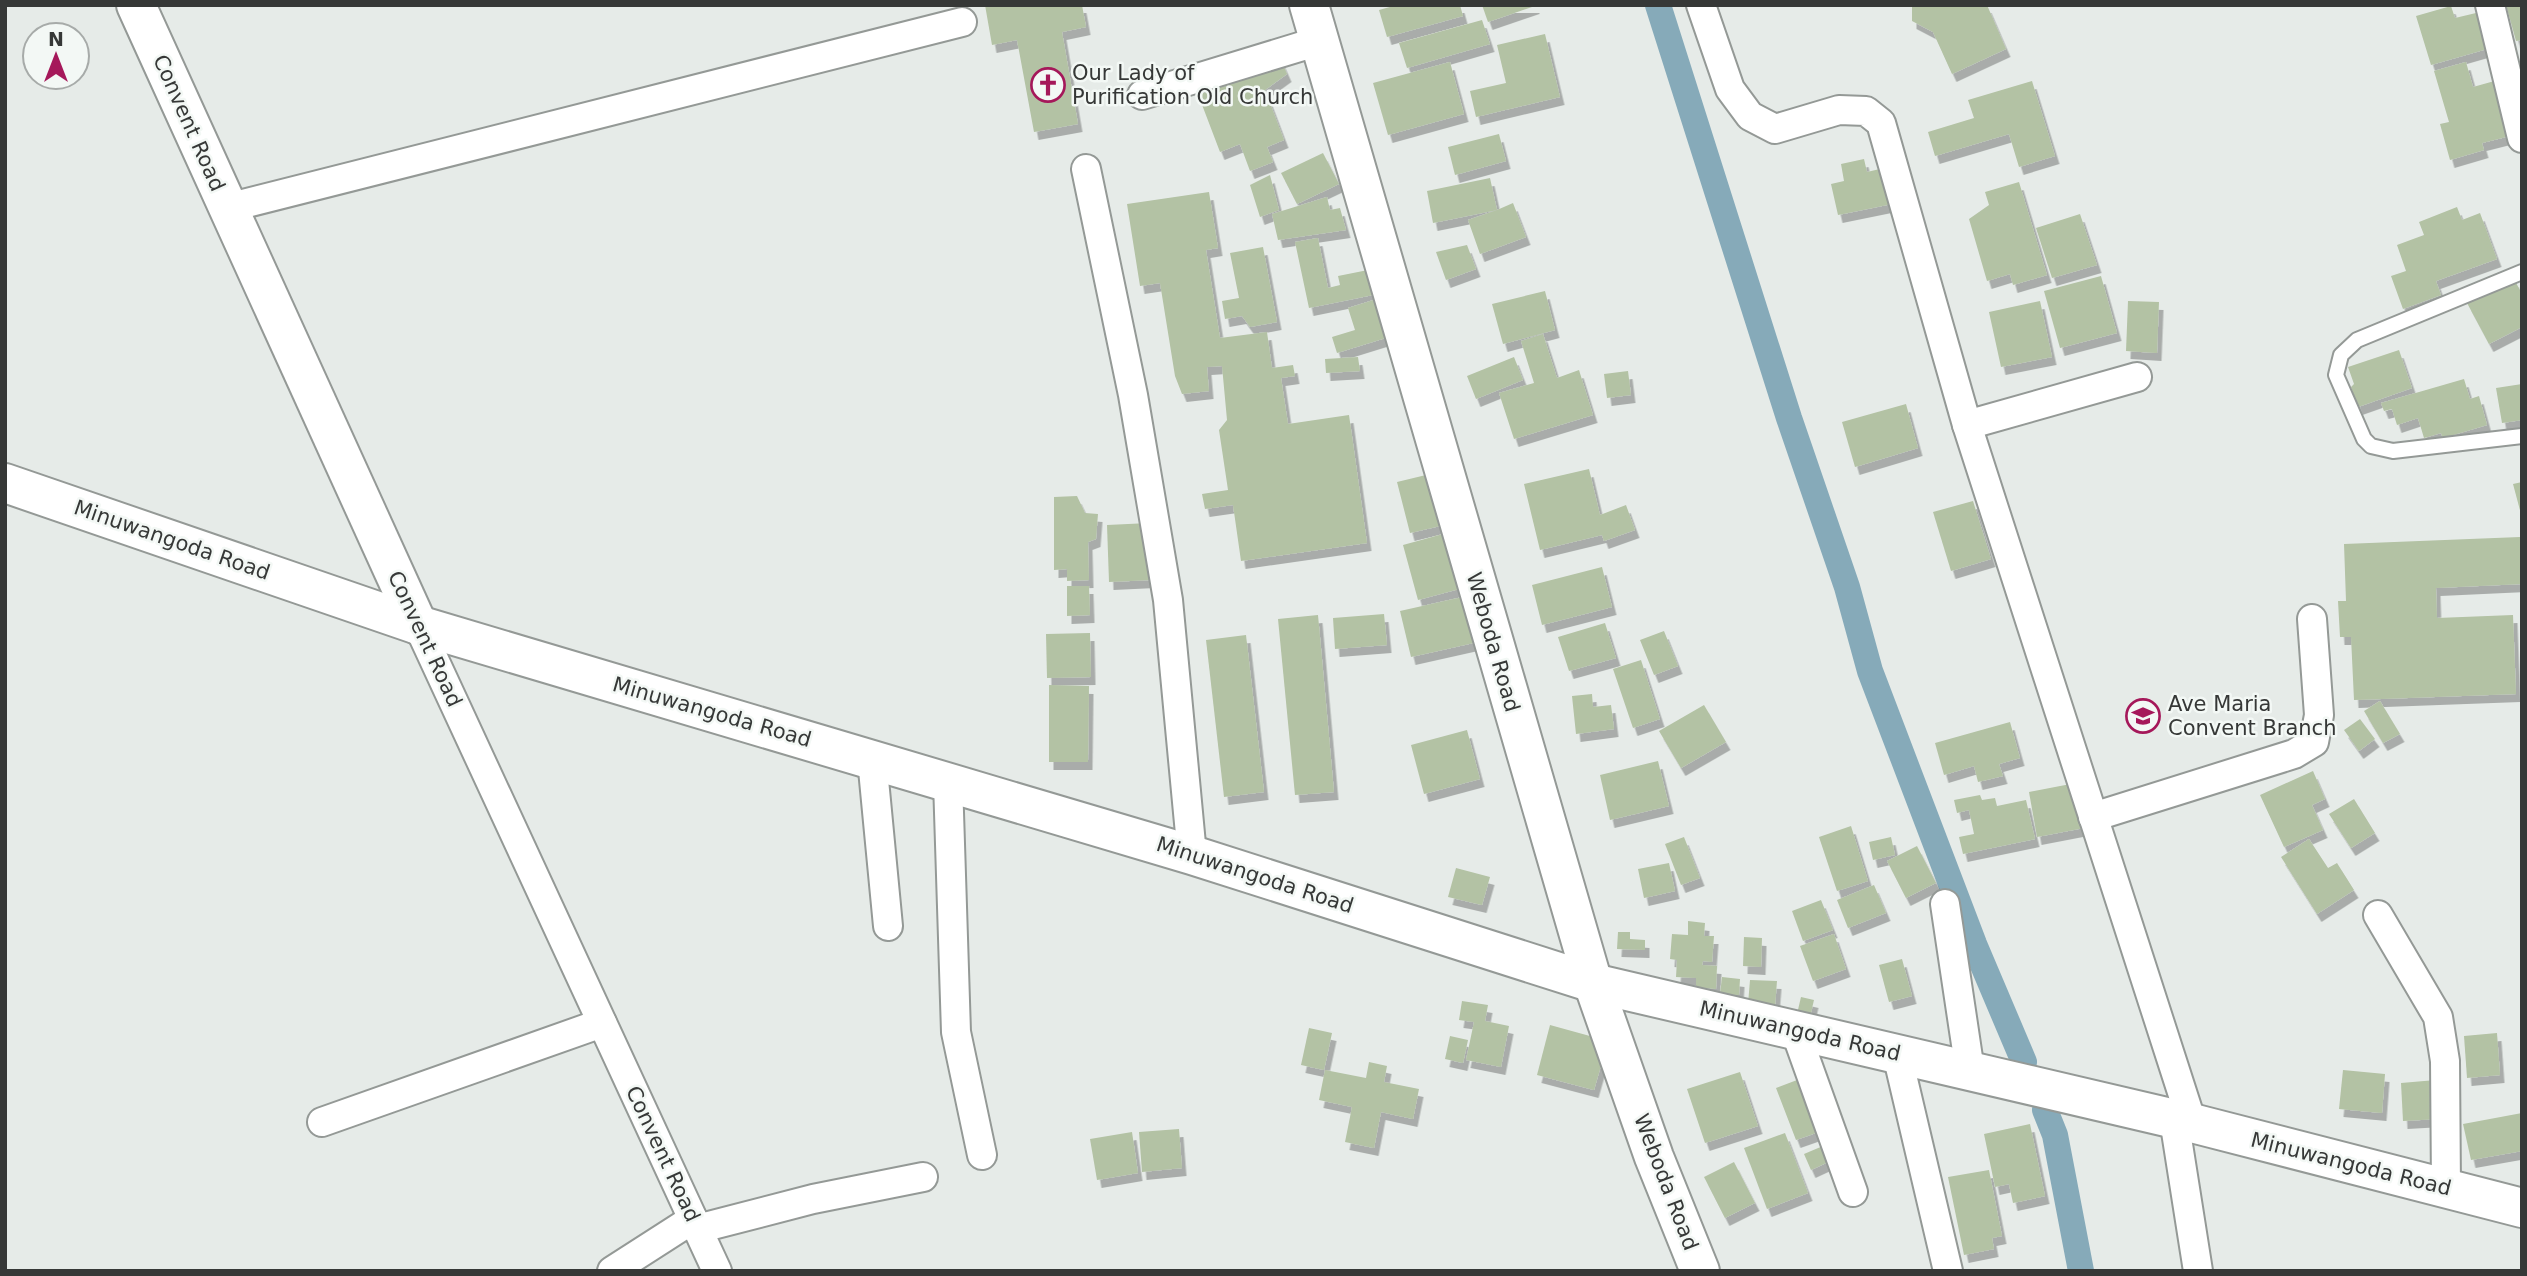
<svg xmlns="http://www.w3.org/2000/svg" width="2527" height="1276" viewBox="0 0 2527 1276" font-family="'DejaVu Sans',sans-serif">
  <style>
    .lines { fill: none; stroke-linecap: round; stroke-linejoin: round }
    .canal { stroke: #86aab9; stroke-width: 26 }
    .building { fill: #b3c2a4; filter: url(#shadow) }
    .lane-casing { stroke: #949996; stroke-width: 18 }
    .street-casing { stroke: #949996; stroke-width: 32 }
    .secondary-casing { stroke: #949996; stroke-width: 42 }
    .primary-casing { stroke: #949996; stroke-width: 42 }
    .lane { stroke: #fff; stroke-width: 14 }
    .street { stroke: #fff; stroke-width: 28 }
    .secondary { stroke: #fff; stroke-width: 38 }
    .primary { stroke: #fff; stroke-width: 38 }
    .labels { text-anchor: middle; stroke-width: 5; stroke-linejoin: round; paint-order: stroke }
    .poi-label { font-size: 21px; fill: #363837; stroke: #f3f8f5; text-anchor: start }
    .street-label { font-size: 21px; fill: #363837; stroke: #f3f8f5 }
  </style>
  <defs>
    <filter id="shadow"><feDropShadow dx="4.5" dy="8" stdDeviation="0" flood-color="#0004"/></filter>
  </defs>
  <rect width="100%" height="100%" fill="#e6ebe8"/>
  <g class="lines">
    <!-- canal -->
    <g class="canal">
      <path d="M1658,5L1789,418L1847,587L1870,671L1974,944L2024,1062"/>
      <path d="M2045,1110L2055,1135L2081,1271"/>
    </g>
  </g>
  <!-- building -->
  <g class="building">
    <path d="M985,5H1082L1086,27L1062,32L1078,124L1034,132L1017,40L992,45Z"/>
    <path d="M1397,5H1460L1463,16L1387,37L1379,10Z"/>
    <path d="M1482,5H1535V6L1488,22Z"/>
    <path d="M1917,5H1987L2006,49L1952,74L1933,32L1912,21V6Z"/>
    <path d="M2506,5H2522V40L2516,41Z"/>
    <path d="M2451,6L2455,18L2476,13L2487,49L2431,65L2416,16Z"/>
    <path d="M1482,20L1490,44L1407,68L1399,43Z"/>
    <path d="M1545,34L1560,97L1476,117L1470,91L1506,83L1497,45Z"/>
    <path d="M1280,58L1287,74L1265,90L1284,140L1267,147L1273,162L1250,171L1240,144L1220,152L1196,89Z"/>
    <path d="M1450,62L1464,114L1388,135L1373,83Z"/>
    <path d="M2466,62L2473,87L2498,80L2514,135L2482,143L2484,150L2450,160L2440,124L2449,122L2434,71Z"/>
    <path d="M2032,81L2055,156L2019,167L2009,134L1935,156L1928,132L1974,118L1968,100Z"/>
    <path d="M1499,134L1506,161L1455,175L1448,147Z"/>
    <path d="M1323,153L1339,184L1297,204L1281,173Z"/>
    <path d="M1864,159L1867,172L1884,168L1892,204L1838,215L1831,184L1844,181L1841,164Z"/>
    <path d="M1270,175L1279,210L1260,217L1250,185Z"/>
    <path d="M1490,178L1497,210L1513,203L1526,237L1480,254L1468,220L1497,210L1433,223L1427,191Z"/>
    <path d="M2019,182L2047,275L2013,285L2010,274L1987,281L1969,219L1989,205L1985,192Z"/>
    <path d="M1209,192L1218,248L1206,250L1220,338L1267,332L1272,368L1293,365L1295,376L1281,378L1288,424L1349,415L1367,543L1241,561L1233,505L1205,509L1202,494L1228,490L1219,430L1227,420L1222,366L1207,367L1209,391L1182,394L1175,376L1160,283L1140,286L1127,204Z"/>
    <path d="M1327,197L1330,210L1340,208L1346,230L1278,240L1272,214Z"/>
    <path d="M2457,207L2462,220L2480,213L2497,259L2436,281L2441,295L2403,309L2391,276L2406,271L2397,245L2424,235L2419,222Z"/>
    <path d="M2080,214L2097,265L2052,278L2036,228Z"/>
    <path d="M1318,238L1328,288L1340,285L1338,276L1368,270L1373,295L1309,308L1295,242Z"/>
    <path d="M1467,245L1476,269L1446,280L1436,252Z"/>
    <path d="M1263,247L1277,322L1250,327L1242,316L1225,319L1222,301L1239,298L1230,253Z"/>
    <path d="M2101,276L2117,333L2060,348L2044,291Z"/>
    <path d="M2514,279L2522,294V327L2489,344L2467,303Z"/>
    <path d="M1545,291L1555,330L1503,344L1492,304Z"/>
    <path d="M1380,298L1392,336L1337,353L1332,337L1355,330L1348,308Z"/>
    <path d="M2040,301L2052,357L2001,367L1989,312Z"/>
    <path d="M2128,301L2159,302L2157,353L2126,351Z"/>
    <path d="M1543,334L1557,378L1579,370L1593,415L1514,439L1499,393L1534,383L1521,341Z"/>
    <path d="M2399,350L2412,388L2358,407L2351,387L2354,384L2348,367Z"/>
    <path d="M1358,357L1360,371L1326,373L1325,359Z"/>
    <path d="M1514,357L1523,380L1476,399L1467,376Z"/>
    <path d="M1628,371L1631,395L1607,398L1604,374Z"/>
    <path d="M2464,379L2470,399L2479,396L2487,425L2443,438L2441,433L2424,438L2418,418L2397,425L2392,409L2384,411L2381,403Z"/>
    <path d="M2522,384V420L2502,423L2496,388Z"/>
    <path d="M1906,404L1918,448L1855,467L1842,422Z"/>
    <path d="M1589,469L1600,515L1626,505L1635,530L1604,541L1602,535L1540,550L1524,484Z"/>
    <path d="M1426,475L1432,500L1446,496L1453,523L1410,533L1397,482Z"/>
    <path d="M2522,482V514H2521L2513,484Z"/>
    <path d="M1077,496L1085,513L1098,514L1096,539L1088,542L1089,580L1067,581V569L1054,570V497Z"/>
    <path d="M1973,501L1991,559L1951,571L1933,512Z"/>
    <path d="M1149,523L1151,580L1109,582L1107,525Z"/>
    <path d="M1443,534L1459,589L1418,600L1403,545Z"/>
    <path d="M2520,537L2522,584L2436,588L2437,618L2513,615L2516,694L2354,700L2351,637H2340L2338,601H2346L2344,544Z"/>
    <path d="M1602,567L1612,607L1542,625L1532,585Z"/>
    <path d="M1067,586H1089L1090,615L1067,616Z"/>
    <path d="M1467,596L1478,642L1411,657L1400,611Z"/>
    <path d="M1384,614L1387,645L1335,649L1333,618Z"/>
    <path d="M1318,615L1334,792L1295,795L1278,619Z"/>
    <path d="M1605,623L1616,658L1569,671L1558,637Z"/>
    <path d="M1664,631L1678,666L1654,675L1640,640Z"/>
    <path d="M1090,633L1091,677L1047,678L1046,634Z"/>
    <path d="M1246,635L1264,792L1224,797L1206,640Z"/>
    <path d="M1641,660L1660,719L1633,728L1613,669Z"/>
    <path d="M1049,685L1089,686L1088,762H1049Z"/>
    <path d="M1592,694L1593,707L1611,705L1614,729L1576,734L1572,696Z"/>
    <path d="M2380,701L2400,734L2383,743L2364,711Z"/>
    <path d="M1704,705L1726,742L1681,768L1659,731Z"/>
    <path d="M2360,719L2375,739L2359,751L2344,730Z"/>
    <path d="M2010,722L2020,758L1999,764L2003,776L1978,782L1974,766L1944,775L1935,743Z"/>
    <path d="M1467,730L1480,779L1424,794L1411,745Z"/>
    <path d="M1658,761L1669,806L1610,820L1600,775Z"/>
    <path d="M2313,771L2325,799L2312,805L2323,830L2284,847L2260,795Z"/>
    <path d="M2081,782L2089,827L2037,837L2029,792Z"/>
    <path d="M1980,795L1982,800L1995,798L1997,806L2026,800L2035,839L1963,854L1959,837L1974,834L1969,810L1957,813L1954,800Z"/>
    <path d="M2354,799L2375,833L2351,848L2329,814Z"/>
    <path d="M1851,826L1868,881L1837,891L1819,837Z"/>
    <path d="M1684,837L1700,878L1681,885L1665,844Z"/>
    <path d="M1891,837L1895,855L1873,860L1869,842Z"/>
    <path d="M2309,839L2328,868L2337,863L2354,890L2317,914L2281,857Z"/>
    <path d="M1917,846L1936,883L1906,898L1887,861Z"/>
    <path d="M1669,863L1675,891L1644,898L1638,869Z"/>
    <path d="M1456,868L1490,877L1482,905L1448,897Z"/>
    <path d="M1874,885L1886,913L1848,928L1837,900Z"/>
    <path d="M1821,900L1833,930L1803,941L1792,911Z"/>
    <path d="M1688,921L1705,923L1704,936H1714L1712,962L1703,961L1702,965L1717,966L1716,989L1696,987V978L1676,977L1677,960L1670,959L1672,934L1688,935Z"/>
    <path d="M1618,932H1630V939L1645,940V950L1617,949Z"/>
    <path d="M1834,934L1846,969L1813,981L1800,946Z"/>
    <path d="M1744,937L1762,938L1761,967L1743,966Z"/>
    <path d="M1902,959L1912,996L1889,1002L1879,965Z"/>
    <path d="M1722,977L1740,979L1739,995L1720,994Z"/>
    <path d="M1750,980L1777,981L1775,1006L1748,1004Z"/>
    <path d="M1801,997L1814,1000L1810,1017L1797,1014Z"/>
    <path d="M1462,1001L1488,1005L1485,1021L1509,1026L1501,1067L1466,1060L1474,1022L1459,1020Z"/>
    <path d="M1550,1025L1608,1041L1594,1090L1537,1075Z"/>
    <path d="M1309,1028L1332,1033L1324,1070L1301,1065Z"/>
    <path d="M2497,1033L2500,1075L2467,1078L2464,1036Z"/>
    <path d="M1450,1036L1468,1040L1463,1063L1445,1059Z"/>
    <path d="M1369,1062L1387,1066L1384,1082L1419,1089L1413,1119L1381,1112L1374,1148L1345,1142L1352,1107L1319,1100L1325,1070L1366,1078Z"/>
    <path d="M2343,1070L2385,1074L2382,1113L2339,1109Z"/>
    <path d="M1740,1072L1758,1126L1705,1143L1687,1089Z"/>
    <path d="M1805,1077L1824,1123L1813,1127L1816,1133L1796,1140L1776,1088Z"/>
    <path d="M2436,1080L2438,1119L2403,1121L2401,1083Z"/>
    <path d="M2522,1113V1151L2471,1160L2463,1124Z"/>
    <path d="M2030,1124L2045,1196L2013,1203L2009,1184L1995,1187L1984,1134Z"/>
    <path d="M1179,1129L1182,1168L1142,1172L1139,1132Z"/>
    <path d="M1132,1132L1138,1173L1097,1180L1090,1139Z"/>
    <path d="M1785,1133L1808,1193L1767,1209L1744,1148Z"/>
    <path d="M1830,1143L1837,1158L1811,1170L1804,1154Z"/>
    <path d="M1734,1162L1755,1203L1725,1218L1704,1177Z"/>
    <path d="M1989,1170L2002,1236L1992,1238L1994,1249L1964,1255L1948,1177Z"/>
  </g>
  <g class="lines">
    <!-- lane casing -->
    <g class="lane-casing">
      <path id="lane" d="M2522,272L2357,340L2341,355L2336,375L2364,439L2371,446L2393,451L2522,436"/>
    </g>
    <!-- street casing -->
    <g class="street-casing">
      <g id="street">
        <path d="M1701,5L1730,89L1750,116L1775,129L1839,110L1866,111L1881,123L1967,425L2192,1123"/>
        <path d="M2490,5L2522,138"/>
        <path d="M1142,95L1319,41"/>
        <path d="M1086,169L1133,395L1168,600L1192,855"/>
        <path d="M227,208L962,22"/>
        <path d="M1967,425L2137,377"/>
        <path d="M418,625L717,1271"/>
        <path d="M872,759L888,926"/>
        <path d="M948,781L956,1032L982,1155"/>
        <path d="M2093,817L2294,754L2314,742L2319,715L2312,619"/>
        <path d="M1945,904L1970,1071"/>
        <path d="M2378,915L2438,1017L2445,1061L2446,1188"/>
        <path d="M1795,1030L1853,1192"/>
        <path d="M1897,1054L1948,1271"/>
        <path d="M2174,1119L2198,1271"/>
        <path d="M322,1122L602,1023"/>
        <path d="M697,1229L813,1199L923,1177"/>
        <path d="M612,1271L693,1219"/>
      </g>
    </g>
    <!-- secondary casing -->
    <g class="secondary-casing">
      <g id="secondary">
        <path d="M136,5L418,625"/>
        <path d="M1309,5L1593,983L1654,1157L1700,1271"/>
      </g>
    </g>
    <!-- primary casing -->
    <g class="primary-casing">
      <path id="primary" d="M5,483L418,625L1192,855L1593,983L2192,1123L2522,1208"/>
    </g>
    <!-- lane -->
    <use href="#lane" class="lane"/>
    <!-- street -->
    <use href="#street" class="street"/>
    <!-- secondary -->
    <use href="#secondary" class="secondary"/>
    <!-- primary -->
    <use href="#primary" class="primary"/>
  </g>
  <!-- icons -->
  <defs>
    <g id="church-ring" transform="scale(1.75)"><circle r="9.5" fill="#f3f8f5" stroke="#a5185a" stroke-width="1.5"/><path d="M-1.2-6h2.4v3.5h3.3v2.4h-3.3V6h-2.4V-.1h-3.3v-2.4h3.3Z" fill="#a5185a"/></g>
    <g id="school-ring" transform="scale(1.75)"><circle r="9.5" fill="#f3f8f5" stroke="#a5185a" stroke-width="1.5"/><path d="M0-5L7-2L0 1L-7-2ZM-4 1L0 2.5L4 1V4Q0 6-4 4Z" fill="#a5185a"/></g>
  </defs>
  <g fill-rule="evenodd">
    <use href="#church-ring" x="1048" y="85"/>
    <use href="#school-ring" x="2143" y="716"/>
  </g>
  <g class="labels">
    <!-- poi labels -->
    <g class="poi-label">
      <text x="1072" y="80">Our Lady of<tspan x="1072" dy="24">Purification Old Church</tspan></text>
      <text x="2168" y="711">Ave Maria<tspan x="2168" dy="24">Convent Branch</tspan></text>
    </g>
    <!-- street labels -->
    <g class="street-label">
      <text transform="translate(189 123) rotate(66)" y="7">Convent Road</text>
      <text transform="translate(172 540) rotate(19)" y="7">Minuwangoda Road</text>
      <text transform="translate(425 639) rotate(65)" y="7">Convent Road</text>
      <text transform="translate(1493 642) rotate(74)" y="7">Weboda Road</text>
      <text transform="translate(712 712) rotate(16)" y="7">Minuwangoda Road</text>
      <text transform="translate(1255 875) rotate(18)" y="7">Minuwangoda Road</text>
      <text transform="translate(1800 1031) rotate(13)" y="7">Minuwangoda Road</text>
      <text transform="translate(663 1154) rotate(65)" y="7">Convent Road</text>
      <text transform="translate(2351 1164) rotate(14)" y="7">Minuwangoda Road</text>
      <text transform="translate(1666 1182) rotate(69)" y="7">Weboda Road</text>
    </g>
  </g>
  <!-- border -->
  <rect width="2527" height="1276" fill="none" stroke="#363837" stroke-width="14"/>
  <!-- north arrow -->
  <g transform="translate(56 56)"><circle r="33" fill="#f3f8f5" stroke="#a7aba9" stroke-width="2"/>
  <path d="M0-5L12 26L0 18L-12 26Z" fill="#a5185a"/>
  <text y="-10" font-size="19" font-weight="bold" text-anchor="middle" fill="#363837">N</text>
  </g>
</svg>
